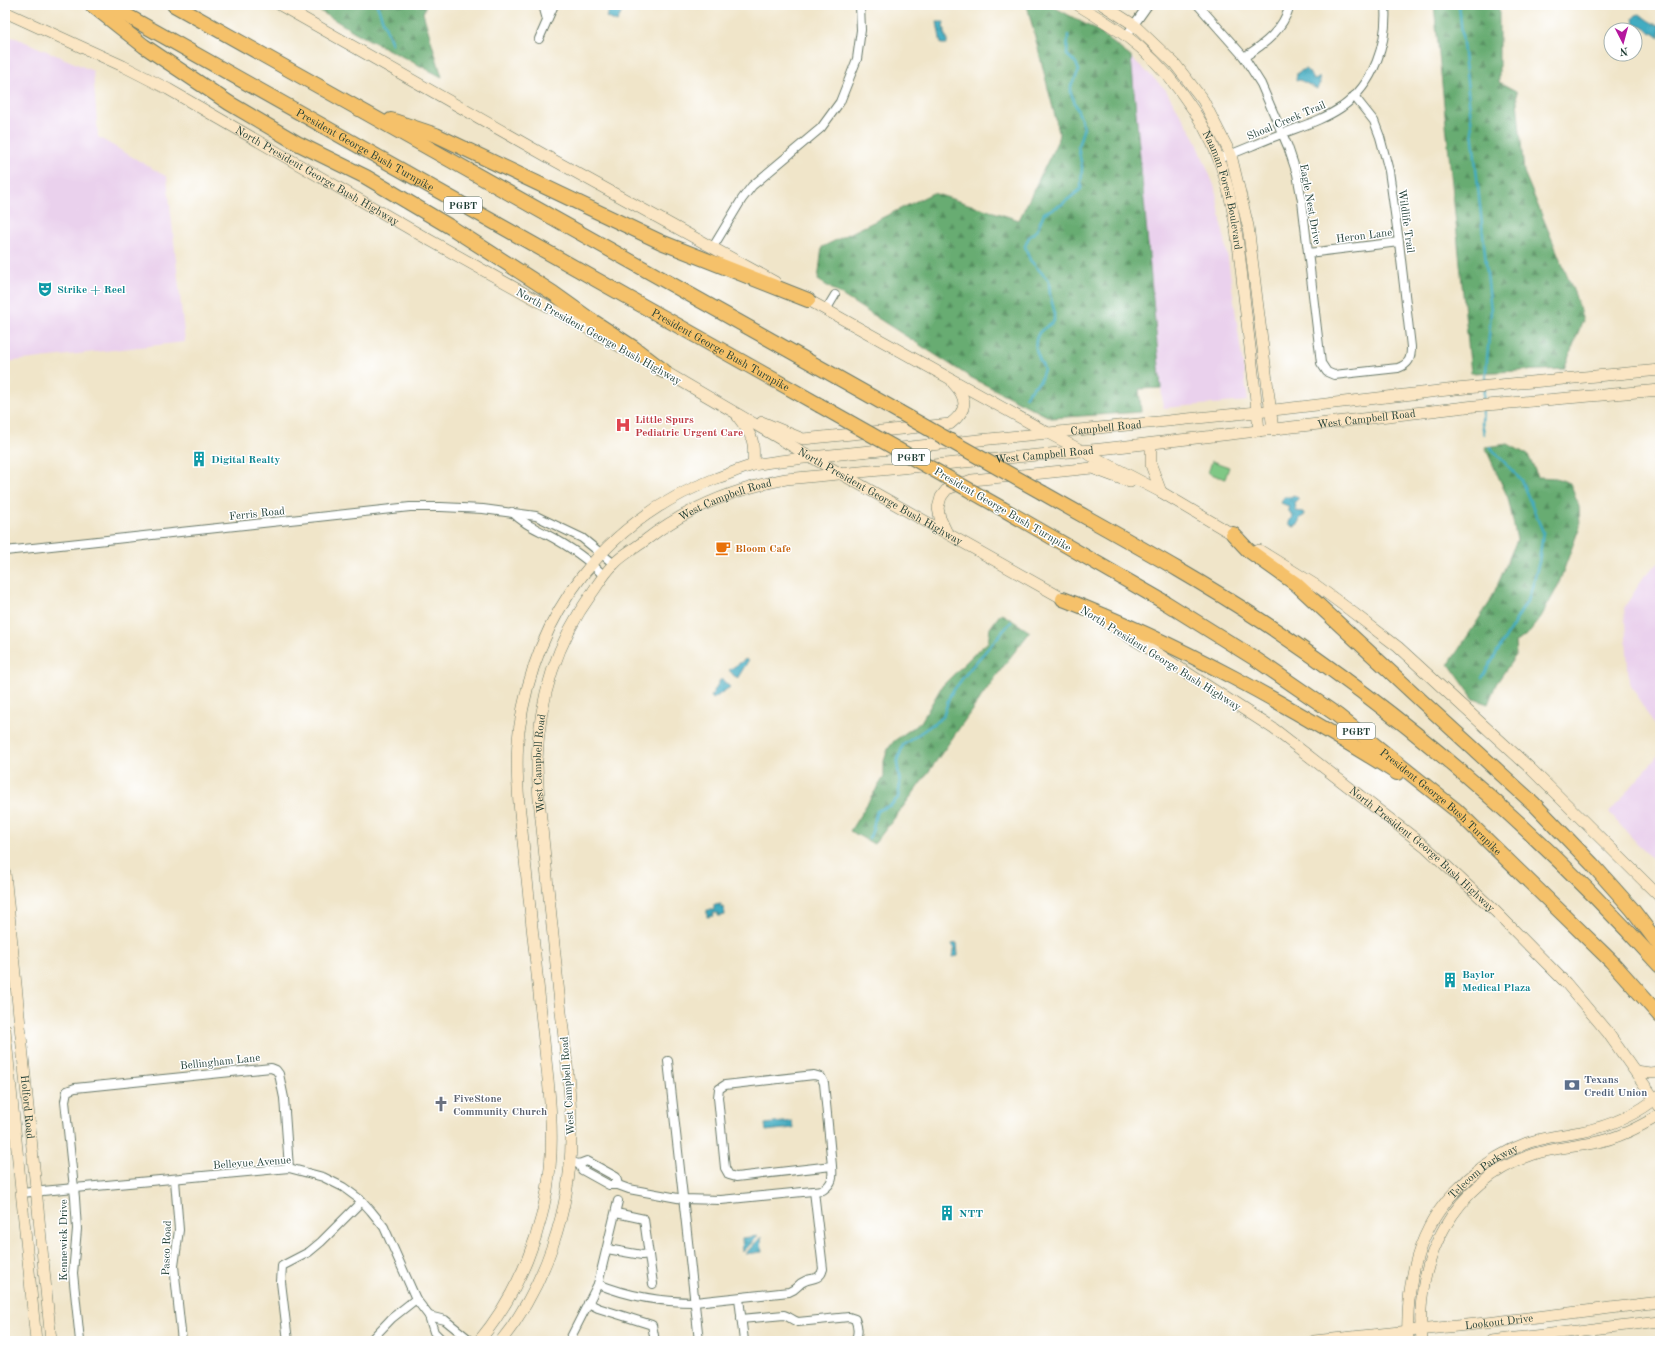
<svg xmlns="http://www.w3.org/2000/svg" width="1665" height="1346" viewBox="0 0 1665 1346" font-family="'Old Standard TT',serif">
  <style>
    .built { fill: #ead1ed }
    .grass { fill: #7fc885; stroke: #4f825c }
    .forest { fill: url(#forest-firs); stroke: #437453 }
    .water { fill: url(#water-ripples); stroke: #30747a }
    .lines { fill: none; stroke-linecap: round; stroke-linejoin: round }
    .stream { stroke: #42acc1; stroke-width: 2.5 }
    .street-casing { stroke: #687868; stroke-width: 10 }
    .secondary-casing { stroke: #687868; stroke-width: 12 }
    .highway-casing { stroke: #687868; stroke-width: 16 }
    .street { stroke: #fff; stroke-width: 8 }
    .secondary { stroke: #fbe6c4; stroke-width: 11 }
    .highway { stroke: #f5c16b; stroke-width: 14 }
    .highway-bridge-casing { stroke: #687868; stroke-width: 16; stroke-linecap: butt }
    .highway-bridge { stroke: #f5c16b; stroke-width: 14 }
    .labels { text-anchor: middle; stroke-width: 3; stroke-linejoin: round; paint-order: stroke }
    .shield { fill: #fff; stroke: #627771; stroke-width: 1 }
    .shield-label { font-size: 10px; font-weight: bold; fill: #1f3d34 }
    .street-label { font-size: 11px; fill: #1f3d34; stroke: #fff }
    .culture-label { font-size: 11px; font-weight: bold; fill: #0d838f; stroke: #fff; text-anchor: start }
    .health-label { font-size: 11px; font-weight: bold; fill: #be3a42; stroke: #fff; text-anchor: start }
    .food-label { font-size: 11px; font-weight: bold; fill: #c56008; stroke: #fff; text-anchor: start }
    .service-label { font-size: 11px; font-weight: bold; fill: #4e5e75; stroke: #fff; text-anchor: start }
    .worship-label { font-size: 11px; font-weight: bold; fill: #5b616d; stroke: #fff; text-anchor: start }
  </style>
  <defs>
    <pattern id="forest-firs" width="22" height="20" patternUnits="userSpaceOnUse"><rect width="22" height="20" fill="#67ac72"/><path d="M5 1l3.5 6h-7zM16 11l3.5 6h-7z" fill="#548d5e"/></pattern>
    <pattern id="water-ripples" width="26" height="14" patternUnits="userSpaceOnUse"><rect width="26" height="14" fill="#42acc1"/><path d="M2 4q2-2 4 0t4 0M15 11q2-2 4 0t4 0" fill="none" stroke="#378d9e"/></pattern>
  </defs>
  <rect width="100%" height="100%" fill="#fff"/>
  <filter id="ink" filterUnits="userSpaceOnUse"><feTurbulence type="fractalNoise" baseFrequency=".025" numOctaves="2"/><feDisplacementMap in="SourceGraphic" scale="8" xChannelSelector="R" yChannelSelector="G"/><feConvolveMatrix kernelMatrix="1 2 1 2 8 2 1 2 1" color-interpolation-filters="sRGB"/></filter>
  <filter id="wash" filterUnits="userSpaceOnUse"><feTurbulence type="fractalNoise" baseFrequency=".012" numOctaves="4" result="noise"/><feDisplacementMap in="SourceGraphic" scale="16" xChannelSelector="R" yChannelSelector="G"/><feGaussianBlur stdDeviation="0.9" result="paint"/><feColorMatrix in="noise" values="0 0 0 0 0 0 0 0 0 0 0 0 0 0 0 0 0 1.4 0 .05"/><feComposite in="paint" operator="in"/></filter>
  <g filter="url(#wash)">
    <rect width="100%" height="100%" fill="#f0e5c9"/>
    <!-- built -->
    <g class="built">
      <path d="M5,36L16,38L93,71L98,137L167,177L185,342L5,362Z"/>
      <path d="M1131,57L1165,89L1195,138L1215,188L1228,259L1248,401L1163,408Z"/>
      <path d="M1660,562V868L1609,813L1659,754L1658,732L1629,682L1624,608L1645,575Z"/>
    </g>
    <!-- grass -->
    <path class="grass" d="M1212,461L1229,467L1225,479L1208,473Z"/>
    <!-- forest -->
    <g class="forest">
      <path d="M310,5H426L423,13L442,77L358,34Z"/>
      <path d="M1027,5H1050L1098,31L1131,57L1161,388L1139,389L1141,412L1051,418L970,377L818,280L822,247L933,193L1019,220L1060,136Z"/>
      <path d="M1434,5H1499V82L1516,91L1524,172L1575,295L1583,320L1564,369L1471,373Z"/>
      <path d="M1508,444L1528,455L1538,477L1556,478L1570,483L1579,507L1580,526L1557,588L1541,617L1526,636L1515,642L1516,655L1496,684L1488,704L1474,699L1449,664L1490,602L1517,540L1508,498L1485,447Z"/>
      <path d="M1001,613L1030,632C975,700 930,776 874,844L850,831L884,777V761L888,749L894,741L921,722L942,686L971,657L988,642L990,628Z"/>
    </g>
    <!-- water -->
    <g class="water">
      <path d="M612,5H625L617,22L606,17Z"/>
      <path d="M1640,14C1645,18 1653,25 1660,25V37L1653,32L1650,33L1643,26L1634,23L1633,18L1636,15Z"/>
      <path d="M937,22H944L943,29H945V37H947V44H941Z"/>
      <path d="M1305,69L1309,72L1313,80L1317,79L1319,77L1320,83L1317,89L1300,80H1296L1297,73Z"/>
      <path d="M1294,495L1299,499L1295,502L1296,511L1303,512L1305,515L1300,518L1298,525L1294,527L1289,524V521L1293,517L1289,511L1288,506L1281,503L1284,497H1290Z"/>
      <path d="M746,659L748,661L737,679L729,670Z"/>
      <path d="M720,680H723L730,687L713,699L711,697Z"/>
      <path d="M721,904V908L724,907L725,915L718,916V913H713L714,916L707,917V910H714V905Z"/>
      <path d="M957,943L958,956L953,957L954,950L952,944Z"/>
      <path d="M792,1121L793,1128L766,1131L765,1124Z"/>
      <path d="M758,1236L743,1252L742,1238Z"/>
      <path d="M761,1237L762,1252L745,1254Z"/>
    </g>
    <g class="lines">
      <!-- stream -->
      <g class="stream">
        <path d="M377,5L392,44"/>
        <path d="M1459,5L1491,311L1485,384"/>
        <path d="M1025,397L1029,391L1040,381L1044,369C1039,358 1031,345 1039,333C1042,329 1050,325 1054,321V310L1050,295L1049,281L1030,260L1025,246L1029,237L1037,230L1044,213L1061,205L1081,189L1082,167L1078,146L1084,127L1071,93V86L1079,71L1076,63L1067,55L1068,35"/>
        <path d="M1483,402L1484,389"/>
        <path d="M1483,409L1482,422L1484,434"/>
        <path d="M1482,678L1529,598L1539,562L1543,532L1521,480L1490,447"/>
        <path d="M869,838C875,829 873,821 877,811L891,805L898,798L900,784L897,762L903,745L943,717L950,695L969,670L1011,622"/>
      </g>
    </g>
  </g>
  <g filter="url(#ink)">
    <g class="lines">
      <!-- street casing -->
      <g class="street-casing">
        <g id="street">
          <path d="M543,5L547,20"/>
          <path d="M1198,5L1244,57L1261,84L1288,147L1297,174L1302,201L1321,363L1327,372L1334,375L1398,368C1409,364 1411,359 1411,347L1399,242L1389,171L1380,137L1374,121L1354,96"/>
          <path d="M1126,36L1148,5"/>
          <path d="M539,39L554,5"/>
          <path d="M1244,57C1265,44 1283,30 1290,5"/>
          <path d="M1219,159C1240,151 1260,142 1281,134C1302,126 1323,120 1342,107C1374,84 1388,43 1385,5"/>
          <path d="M713,247L742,199L752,186L821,128L840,102L857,59L861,30L860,5"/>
          <path d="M1308,253L1399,242"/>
          <path d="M826,310L835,295"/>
          <path d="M512,512C523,523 532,527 546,534C567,545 588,559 604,576"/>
          <path d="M5,551L410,507H441L483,509L536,516L582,538L614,564"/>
          <path d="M668,1061L699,1341"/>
          <path d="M575,1163L579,1164L587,1161L616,1177L618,1185"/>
          <path d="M579,1164L582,1170L609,1185H618L629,1189L683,1199L721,1200L823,1190C833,1183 833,1178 832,1166L824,1083L821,1077L814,1075L725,1085L719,1089L718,1097L725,1168L729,1175L736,1177L832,1166"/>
          <path d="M175,1180L179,1230L174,1266L182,1341"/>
          <path d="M21,1193L289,1168L323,1177L343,1187L362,1201L371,1211L384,1227L416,1299L429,1316L434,1332L443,1341"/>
          <path d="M616,1213L644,1219L653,1284"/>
          <path d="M607,1249L642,1255L649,1254"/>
          <path d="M598,1284C630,1297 661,1302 695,1302L789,1292C798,1289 797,1284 805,1281C810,1278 816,1280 820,1275C822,1274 822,1271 823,1269L814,1191"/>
          <path d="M739,1298L744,1341"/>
          <path d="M588,1303L598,1308L652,1325L655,1341"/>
          <path d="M429,1316L445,1320L471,1341"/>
          <path d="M741,1319L784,1315C790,1317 792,1320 798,1322L849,1317L855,1319C858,1326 859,1332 856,1339L852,1341"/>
          <path d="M80,1341L73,1273L77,1229L75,1198L65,1101L67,1091L75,1088L271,1068L276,1070L279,1074L284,1098L289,1168"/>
          <path d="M288,1341L281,1282L282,1266L309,1252L321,1242L362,1201"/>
          <path d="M370,1341L392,1318L416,1299"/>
          <path d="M569,1341L598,1284L618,1201"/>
        </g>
      </g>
      <!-- secondary casing -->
      <g class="secondary-casing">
        <g id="secondary">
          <path d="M280,5L548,157L775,282"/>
          <path id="s1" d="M1078,5C1094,15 1111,25 1126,36C1164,64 1203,116 1219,160C1235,203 1239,251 1244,296C1249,341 1255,386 1259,431"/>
          <path d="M1103,5L1134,25L1175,64L1203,100L1231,155L1248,226L1273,430"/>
          <path id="s2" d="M5,12L123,66L168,89L424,237L633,354"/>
          <path d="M801,296L1048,433L1161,492L1239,538"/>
          <path id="s3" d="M657,367L811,457L1069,602"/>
          <path d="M738,417C753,437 755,440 753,465"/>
          <path d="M762,422L803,439L950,424C968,410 968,399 953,383"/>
          <path d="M1151,444V465L1161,492"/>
          <path d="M947,533L940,518L938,508L941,497L947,489L972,480L1092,468L1130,482"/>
          <path d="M1259,550L1317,586L1347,608L1398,647L1531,769L1660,897"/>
          <path id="s4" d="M1105,622L1163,657L1274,729L1426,847L1495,911L1566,983L1608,1033L1660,1107"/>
          <path id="s5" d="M5,873L51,1341"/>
          <path d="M5,1029L36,1341"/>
          <path d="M1636,1071L1650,1073L1660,1072"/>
          <path id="s6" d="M479,1341C519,1293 544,1230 550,1168C553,1138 551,1109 548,1079L519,803C517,779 516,755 519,731C535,613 605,520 717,478C729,474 742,468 754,465C773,461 792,460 811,457L1257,412L1456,389L1660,370"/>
          <path id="s7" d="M501,1341C545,1286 571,1209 571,1139C572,1091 564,1042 559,994C552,929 546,864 539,799C538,786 537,773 537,760C539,698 556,643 592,593C599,583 605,572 614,564C622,555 634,549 643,542C685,509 733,489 786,479L1101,449L1475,406L1660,390"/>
          <path id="s8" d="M1314,1341L1495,1322L1660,1302"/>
          <path id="s9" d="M1408,1341C1406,1293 1414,1242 1445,1203C1451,1194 1461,1187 1468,1179C1486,1163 1505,1151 1527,1143C1544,1137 1563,1135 1581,1132C1610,1126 1637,1115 1660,1095"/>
          <path d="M1422,1341C1413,1260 1454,1181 1534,1154C1553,1148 1573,1147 1593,1143C1617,1139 1639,1127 1660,1115"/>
          <path d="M1491,1341L1660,1321"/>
        </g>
      </g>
      <!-- highway casing -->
      <g class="highway-casing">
        <g id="highway">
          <path d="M92,5L144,46L229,103L297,143L366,177L452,228L553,293L588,318L634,348L664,371"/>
          <path id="s10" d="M108,5L819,405"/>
          <path d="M174,5L899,412"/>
          <path d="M391,120L436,135L661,242L808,300"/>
          <path d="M1043,493C1117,535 1192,575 1263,622C1410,719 1542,835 1660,966"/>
          <path id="s11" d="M1003,509L1166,603L1254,658L1337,715L1456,810L1611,961L1660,1016"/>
          <path d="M1233,534L1248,550L1296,584L1426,705L1534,804L1592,864L1632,909L1660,946"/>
          <path d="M1063,599C1180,644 1290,706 1397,773"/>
        </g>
      </g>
      <!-- street -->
      <use href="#street" class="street"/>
      <!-- secondary -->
      <use href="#secondary" class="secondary"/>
      <!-- highway -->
      <use href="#highway" class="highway"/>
      <!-- highway-bridge casing -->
      <g class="highway-bridge-casing">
        <g id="highway-bridge">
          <path d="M819,405L1003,509"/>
          <path d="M899,412L1043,493"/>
        </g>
      </g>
      <!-- highway-bridge -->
      <use href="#highway-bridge" class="highway-bridge"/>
    </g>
  </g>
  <!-- icons -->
  <defs>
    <g id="theatre-bare" transform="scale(1.2)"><path d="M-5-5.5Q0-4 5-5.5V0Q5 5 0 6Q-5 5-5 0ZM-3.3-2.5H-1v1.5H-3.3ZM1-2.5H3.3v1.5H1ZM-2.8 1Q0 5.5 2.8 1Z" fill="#0f9aa8" stroke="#fff" stroke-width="2.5" paint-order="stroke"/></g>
    <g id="hospital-bare" transform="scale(1.2)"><path d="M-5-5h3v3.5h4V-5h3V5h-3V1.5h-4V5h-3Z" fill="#e0444e" stroke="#fff" stroke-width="2.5" paint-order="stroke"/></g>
    <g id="building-bare" transform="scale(1.2)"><path d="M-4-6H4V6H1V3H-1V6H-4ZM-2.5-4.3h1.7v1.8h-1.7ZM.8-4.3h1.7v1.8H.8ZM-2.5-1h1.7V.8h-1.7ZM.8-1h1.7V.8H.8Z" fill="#0f9aa8" stroke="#fff" stroke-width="2.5" paint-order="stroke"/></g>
    <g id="cafe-bare" transform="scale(1.2)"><path d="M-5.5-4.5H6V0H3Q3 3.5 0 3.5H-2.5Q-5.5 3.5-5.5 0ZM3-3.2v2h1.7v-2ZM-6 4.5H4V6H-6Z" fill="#e8710a" stroke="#fff" stroke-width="2.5" paint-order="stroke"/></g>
    <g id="bank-bare" transform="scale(1.2)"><path d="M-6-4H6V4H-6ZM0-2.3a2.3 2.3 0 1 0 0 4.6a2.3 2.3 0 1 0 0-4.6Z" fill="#5c6f8a" stroke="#fff" stroke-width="2.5" paint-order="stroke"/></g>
    <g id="church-bare" transform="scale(1.2)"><path d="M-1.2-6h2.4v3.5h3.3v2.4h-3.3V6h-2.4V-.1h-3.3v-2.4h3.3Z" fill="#6b7280" stroke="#fff" stroke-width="2.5" paint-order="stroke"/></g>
  </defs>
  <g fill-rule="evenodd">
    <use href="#theatre-bare" x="45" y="289"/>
    <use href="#hospital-bare" x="623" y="425"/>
    <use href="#building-bare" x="199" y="459"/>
    <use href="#cafe-bare" x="723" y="548"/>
    <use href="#building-bare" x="1450" y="980"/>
    <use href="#bank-bare" x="1572" y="1085"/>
    <use href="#church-bare" x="441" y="1104"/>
    <use href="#building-bare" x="947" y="1213"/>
  </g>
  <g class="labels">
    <!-- shield labels -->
    <g class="shield">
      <rect x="444" y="197" width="38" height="16" rx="3"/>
      <rect x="892" y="449" width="38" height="16" rx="3"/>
      <rect x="1337" y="723" width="38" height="16" rx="3"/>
    </g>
    <g class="shield-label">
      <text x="463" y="209">PGBT</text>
      <text x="911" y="461">PGBT</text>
      <text x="1356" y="735">PGBT</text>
    </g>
    <!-- street labels -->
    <g class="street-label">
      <text transform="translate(1286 120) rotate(-23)" y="4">Shoal Creek Trail</text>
      <text dy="4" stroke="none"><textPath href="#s10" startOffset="295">President George Bush Turnpike</textPath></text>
      <text dy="4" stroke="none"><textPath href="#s2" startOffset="353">North President George Bush Highway</textPath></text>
      <text dy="4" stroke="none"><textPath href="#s1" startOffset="244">Naaman Forest Boulevard</textPath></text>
      <text transform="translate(1311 204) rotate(80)" y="4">Eagle Nest Drive</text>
      <text transform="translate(1407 221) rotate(82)" y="4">Wildlife Trail</text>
      <text transform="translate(1364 235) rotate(-7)" y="4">Heron Lane</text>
      <text transform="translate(599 336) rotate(29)" y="4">North President George Bush Highway</text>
      <text dy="4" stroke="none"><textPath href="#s10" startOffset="703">President George Bush Turnpike</textPath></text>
      <text dy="4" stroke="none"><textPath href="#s7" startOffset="1591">West Campbell Road</textPath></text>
      <text dy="4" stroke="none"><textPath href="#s6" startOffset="1360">Campbell Road</textPath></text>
      <text dy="4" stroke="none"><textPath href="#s7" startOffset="1267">West Campbell Road</textPath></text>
      <text dy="4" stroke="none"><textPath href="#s3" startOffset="258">North President George Bush Highway</textPath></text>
      <text dy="4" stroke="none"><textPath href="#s7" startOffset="943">West Campbell Road</textPath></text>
      <text transform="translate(1003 509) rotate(30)" y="4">President George Bush Turnpike</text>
      <text transform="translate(257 513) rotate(-6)" y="4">Ferris Road</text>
      <text transform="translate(1161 658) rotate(32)" y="4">North President George Bush Highway</text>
      <text dy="4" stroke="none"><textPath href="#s7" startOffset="595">West Campbell Road</textPath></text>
      <text dy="4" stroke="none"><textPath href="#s11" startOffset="528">President George Bush Turnpike</textPath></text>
      <text dy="4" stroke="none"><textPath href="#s4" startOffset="391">North President George Bush Highway</textPath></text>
      <text transform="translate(220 1061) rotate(-6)" y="4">Bellingham Lane</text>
      <text transform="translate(567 1086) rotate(-94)" y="4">West Campbell Road</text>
      <text dy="4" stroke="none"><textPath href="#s5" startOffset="235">Holford Road</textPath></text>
      <text transform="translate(252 1162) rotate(-4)" y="4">Bellevue Avenue</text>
      <text dy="4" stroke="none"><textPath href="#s9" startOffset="196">Telecom Parkway</textPath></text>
      <text transform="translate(63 1240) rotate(-90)" y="4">Kennewick Drive</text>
      <text transform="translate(166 1248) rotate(-88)" y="4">Pasco Road</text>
      <text dy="4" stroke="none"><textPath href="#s8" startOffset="186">Lookout Drive</textPath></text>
    </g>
    <!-- culture labels -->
    <g class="culture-label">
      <text x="57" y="293">Strike + Reel</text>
      <text x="211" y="463">Digital Realty</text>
      <text x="1462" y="978">Baylor<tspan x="1462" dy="13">Medical Plaza</tspan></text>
      <text x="959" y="1217">NTT</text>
    </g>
    <!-- health labels -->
    <g class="health-label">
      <text x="635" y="423">Little Spurs<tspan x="635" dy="13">Pediatric Urgent Care</tspan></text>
    </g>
    <!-- food labels -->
    <g class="food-label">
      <text x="735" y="552">Bloom Cafe</text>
    </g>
    <!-- service labels -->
    <g class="service-label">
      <text x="1584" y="1083">Texans<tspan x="1584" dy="13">Credit Union</tspan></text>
    </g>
    <!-- worship labels -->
    <g class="worship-label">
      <text x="453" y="1102">FiveStone<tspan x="453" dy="13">Community Church</tspan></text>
    </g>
  </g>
  <!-- margin -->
  <rect width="1665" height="1346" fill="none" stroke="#fff" stroke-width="20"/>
  <!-- north arrow -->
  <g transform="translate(1623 42) rotate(174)"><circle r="19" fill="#ffffff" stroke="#a5b1ae"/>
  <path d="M0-3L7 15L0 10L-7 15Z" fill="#b5179e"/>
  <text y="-6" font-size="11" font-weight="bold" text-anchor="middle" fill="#1f3d34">N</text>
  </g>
</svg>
